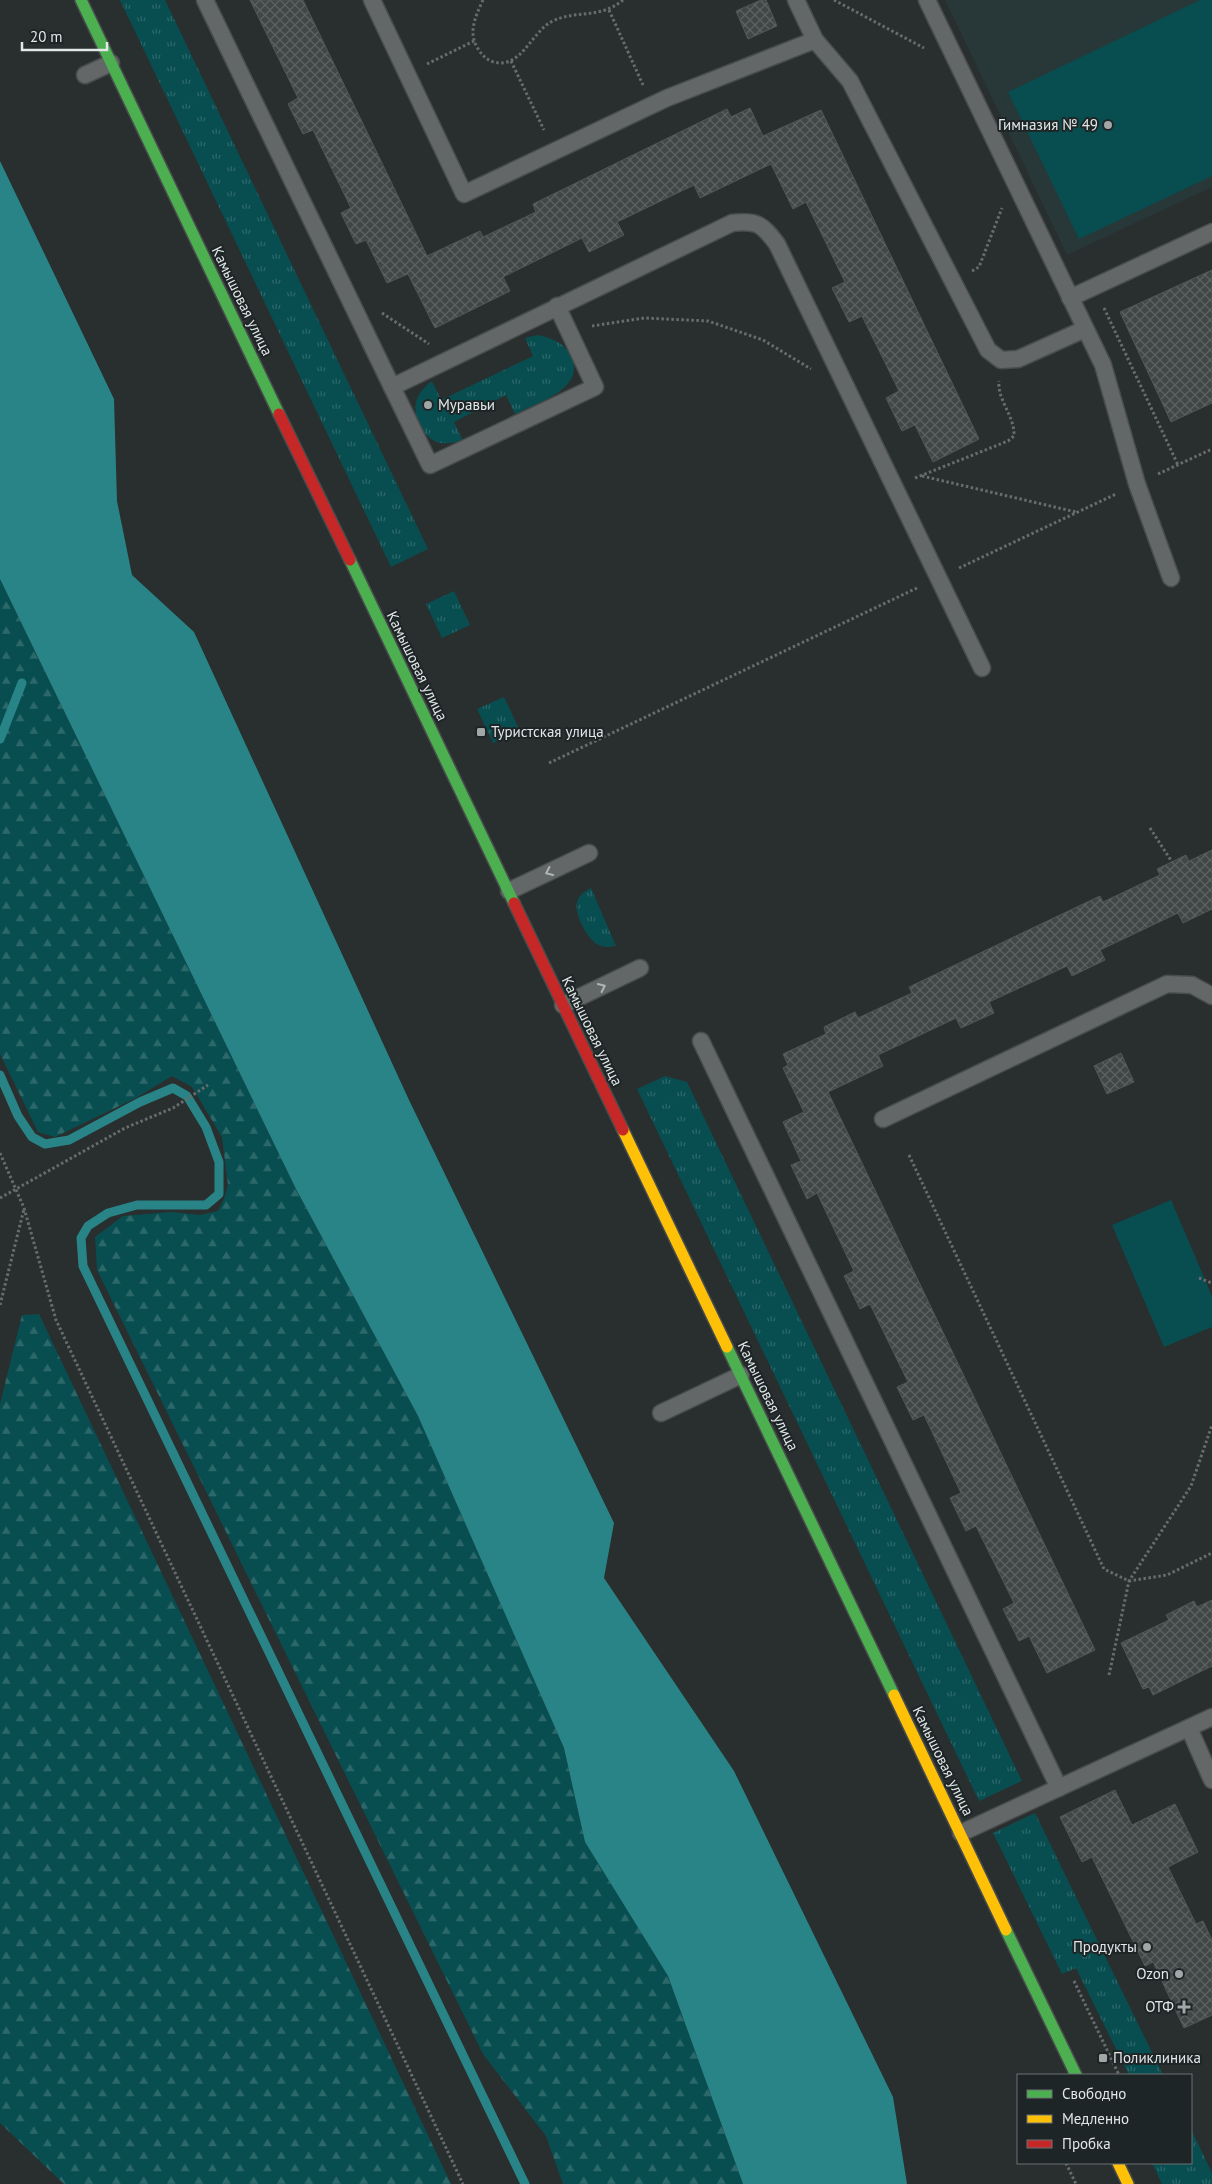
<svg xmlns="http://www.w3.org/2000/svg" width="1212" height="2184" viewBox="0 0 1212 2184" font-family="'PT Sans',sans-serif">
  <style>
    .built { fill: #283738 }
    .grass { fill: url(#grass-tufts) }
    .forest { fill: url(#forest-firs) }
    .garden { fill: #084e51 }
    .water { fill: #298487 }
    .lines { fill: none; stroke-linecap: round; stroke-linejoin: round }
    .stream { stroke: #298487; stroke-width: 9 }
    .building { fill: url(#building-cross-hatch); stroke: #525656 }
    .lane-casing { stroke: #484c4c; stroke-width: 19 }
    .fast-casing { stroke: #484c4c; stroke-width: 14 }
    .slow-casing { stroke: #484c4c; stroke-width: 14 }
    .jam-casing { stroke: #484c4c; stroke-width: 14 }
    .path { stroke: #686c6c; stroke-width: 3; stroke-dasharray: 2.5 2.5; stroke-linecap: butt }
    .lane { stroke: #636767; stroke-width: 16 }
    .fast { stroke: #4caf50; stroke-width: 11 }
    .slow { stroke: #ffc107; stroke-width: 11 }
    .jam { stroke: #c62828; stroke-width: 11 }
    .oneway { stroke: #afb4b4 }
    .poi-dot { fill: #a1a7a7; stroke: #1e2526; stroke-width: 2 }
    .labels { text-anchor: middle; stroke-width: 4; stroke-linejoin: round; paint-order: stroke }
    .poi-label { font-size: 15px; fill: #e2e8e8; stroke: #1e2526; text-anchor: end }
    .street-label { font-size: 15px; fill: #e2e8e8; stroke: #1e2526 }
  </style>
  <defs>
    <pattern id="grass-tufts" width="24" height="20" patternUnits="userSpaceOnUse" patternTransform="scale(1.25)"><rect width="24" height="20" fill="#084e51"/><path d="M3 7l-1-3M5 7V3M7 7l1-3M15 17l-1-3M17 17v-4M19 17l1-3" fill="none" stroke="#2c686a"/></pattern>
    <pattern id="forest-firs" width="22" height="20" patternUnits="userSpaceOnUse" patternTransform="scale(1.25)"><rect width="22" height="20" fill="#084e51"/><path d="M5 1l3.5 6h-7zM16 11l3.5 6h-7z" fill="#2c686a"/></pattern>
    <pattern id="building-cross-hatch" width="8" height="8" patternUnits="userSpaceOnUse" patternTransform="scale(1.25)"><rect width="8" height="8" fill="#414646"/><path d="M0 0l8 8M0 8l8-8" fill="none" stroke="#5c6161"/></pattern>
  </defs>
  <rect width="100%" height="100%" fill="#292e2e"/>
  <!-- built -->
  <path class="built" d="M945,0H1212V187L1067,255Z"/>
  <!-- grass -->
  <g class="grass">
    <path d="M120,0H165L428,549L391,567Z"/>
    <path d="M538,335C551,338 563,342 570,354C589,388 537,403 515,414L506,395L454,422L463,441C456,442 448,444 440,443C422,438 411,416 417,399C420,391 426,386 432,381L441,400L533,356L525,338Z"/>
    <path d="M454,591L470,625L442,638L426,604Z"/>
    <path d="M504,697L520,731L493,743L477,709Z"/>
    <path d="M591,888L616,946C610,947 603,948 597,944C587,938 574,914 577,902C579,895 585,891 591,888Z"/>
    <path d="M665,1076L687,1082L1022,1781L979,1801L637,1089Z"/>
    <path d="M1035,1813L1163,2075H1129L1076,1968L1062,1974L993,1833Z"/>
    <path d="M1191,2129L1212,2173V2184H1162L1152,2163H1191Z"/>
  </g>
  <!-- forest -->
  <g class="forest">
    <path d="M0,579L296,1189L418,1416L564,1748L585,1842L668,1976L743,2184H563L546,2136L483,2054L97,1270L95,1237L123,1216L171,1212L200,1215L218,1211L224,1199L228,1185L222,1137L192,1087L172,1076L136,1098L55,1137L38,1132L0,1054Z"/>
    <path d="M39,1314L451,2184H64L0,2123V1404L22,1315Z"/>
  </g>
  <!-- garden -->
  <g class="garden">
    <path d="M1200,0H1212V176L1079,239L1008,92Z"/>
    <path d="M1171,1200L1212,1296V1327L1164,1347L1112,1225Z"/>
  </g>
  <!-- water -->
  <path class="water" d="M0,161L114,399L117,501L132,575L194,632L409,1100L614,1523L604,1578L734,1771L893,2097L907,2184H743L668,1976L585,1842L564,1748L418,1416L296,1189L0,579Z"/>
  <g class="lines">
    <!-- stream -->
    <g class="stream">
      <path d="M0,739L22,683"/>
      <path d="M0,1075L18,1116L32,1137L45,1144L69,1140L140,1102L173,1088L187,1096L206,1127L219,1162V1194L206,1205H137L108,1213L88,1226L81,1238L83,1266L525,2184"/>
    </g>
  </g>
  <!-- building -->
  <g class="building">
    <path d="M250,0H303L427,256L480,231L483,237L536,212L533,204L727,109L731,117L750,108L763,136L821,110L979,439L933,462L915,425L902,431L886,398L899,391L862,316L849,322L832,288L845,282L806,202L793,209L771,164L700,198L694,185L617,222L624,235L589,252L582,238L503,277L510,291L435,328L408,274L387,283L366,240L356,244L341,213L351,208L313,130L303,134L288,104L298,98Z"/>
    <path d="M761,0H766L777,26L748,39L736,11Z"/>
    <path d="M1212,270V403L1171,422L1120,312Z"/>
    <path d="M1212,850V909L1183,923L1178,913L1100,950L1105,960L1072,976L1067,966L989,1002L994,1013L961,1028L956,1018L878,1055L883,1066L828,1092L1095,1650L1047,1673L1029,1636L1019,1641L1003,1609L1014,1603L976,1526L966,1531L950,1498L961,1493L924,1415L913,1420L897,1387L908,1382L870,1304L860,1309L844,1276L854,1271L817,1193L807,1199L791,1165L801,1161L783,1122L804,1112L783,1068L788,1065L783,1054L826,1034L824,1027L855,1012L858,1018L912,993L909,987L1020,934L1100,896L1103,902L1160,875L1157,869L1186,855L1189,861Z"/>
    <path d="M1121,1053L1134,1082L1107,1094L1094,1066Z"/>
    <path d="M1212,1600V1666L1153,1695L1149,1687L1143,1689L1121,1643L1169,1620L1166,1615L1194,1601L1197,1607Z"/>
    <path d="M1115,1790L1132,1825L1175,1804L1198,1852L1168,1867L1196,1924L1203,1921L1212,1940V2015L1184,2028L1153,1962L1145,1966L1092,1857L1082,1862L1060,1817Z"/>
  </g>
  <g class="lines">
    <!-- lane casing -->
    <g class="lane-casing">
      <g id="lane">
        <path d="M205,0L392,387L732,223C757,220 762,224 777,244L982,668"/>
        <path d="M372,0L464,194L667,98L815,40"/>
        <path d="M796,0L815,40L850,81L988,350L1001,360L1018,359L1085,329"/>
        <path d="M927,0L1103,365L1137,484L1171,578"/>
        <path d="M85,75L111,63"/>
        <path d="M1070,298L1212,232"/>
        <path d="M392,387L430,465L595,387L557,306"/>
        <path d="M509,891L589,853"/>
        <path d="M563,1005L640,968"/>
        <path d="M701,1041L1059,1788"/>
        <path d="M883,1119L1167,984L1192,985L1212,996"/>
        <path d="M661,1413L741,1375"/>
        <path d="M1189,1728L1212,1780"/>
        <path d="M961,1833L1212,1717"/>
      </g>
    </g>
    <!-- fast casing -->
    <g class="fast-casing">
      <g id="fast">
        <path d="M81,0L279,414"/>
        <path d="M350,560L514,903"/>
        <path d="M727,1347L894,1695"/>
        <path d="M1006,1930L1076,2075"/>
      </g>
    </g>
    <!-- slow casing -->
    <g class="slow-casing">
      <g id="slow">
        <path d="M623,1130L727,1347"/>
        <path d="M894,1695L1006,1930"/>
        <path d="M1118,2163L1128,2184"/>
      </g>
    </g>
    <!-- jam casing -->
    <g class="jam-casing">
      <g id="jam">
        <path d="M279,414L350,560"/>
        <path d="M514,903L623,1130"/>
      </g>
    </g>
    <!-- path -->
    <g class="path">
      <path d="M483,0C476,15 468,32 477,47C481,54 486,60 494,62C521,69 531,33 551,22C575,9 599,20 623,0"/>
      <path d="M834,0L924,48"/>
      <path d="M609,10L643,85"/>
      <path d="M511,61L544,130"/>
      <path d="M427,64L474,41"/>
      <path d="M972,271L979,267L1002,208"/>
      <path d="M1104,308L1178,465"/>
      <path d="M382,313L429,344"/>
      <path d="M592,326L644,318L708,321L763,340L811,369"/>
      <path d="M1158,474L1212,449"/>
      <path d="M922,476L1076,512"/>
      <path d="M915,478L1008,441L1014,436C1015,416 997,400 999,381"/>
      <path d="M959,568L1116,494"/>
      <path d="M549,763L917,588"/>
      <path d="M1150,828L1172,862"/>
      <path d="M0,1153L24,1208L56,1320L463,2184"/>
      <path d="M909,1155L1104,1569L1129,1581L1167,1575L1212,1553"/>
      <path d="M0,1198L125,1128L173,1108L208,1085"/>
      <path d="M1199,1278L1212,1283"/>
      <path d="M0,1305L24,1209"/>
      <path d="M1109,1675L1129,1581L1191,1486L1212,1425"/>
      <path d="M1074,1981L1119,2075"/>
      <path d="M1066,2163L1076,2184"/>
    </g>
    <!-- lane -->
    <use href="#lane" class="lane"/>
    <!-- fast -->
    <use href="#fast" class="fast"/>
    <!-- slow -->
    <use href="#slow" class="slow"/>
    <!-- jam -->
    <use href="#jam" class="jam"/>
  </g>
  <!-- one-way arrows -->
  <defs><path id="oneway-chevron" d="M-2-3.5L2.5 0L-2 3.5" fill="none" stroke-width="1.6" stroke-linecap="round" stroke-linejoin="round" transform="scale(1.25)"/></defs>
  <g class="oneway">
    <use href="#oneway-chevron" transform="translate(549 872) rotate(155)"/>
    <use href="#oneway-chevron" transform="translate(602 987) rotate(-25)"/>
  </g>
  <!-- markers -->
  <g class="poi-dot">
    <circle cx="1108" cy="125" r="5"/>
    <circle cx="428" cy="405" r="5"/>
    <rect x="476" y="727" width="10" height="10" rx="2.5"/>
    <circle cx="1147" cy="1947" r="5"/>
    <circle cx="1179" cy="1974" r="5"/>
    <path d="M1181.5 1999.5h5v5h5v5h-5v5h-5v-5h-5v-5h5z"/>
    <rect x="1098" y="2053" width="10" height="10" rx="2.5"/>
  </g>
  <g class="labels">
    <!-- poi labels -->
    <g class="poi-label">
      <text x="1098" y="130">Гимназия № 49</text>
      <text x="438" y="410" text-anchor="start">Муравьи</text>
      <text x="491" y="737" text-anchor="start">Туристская улица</text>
      <text x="1137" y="1952">Продукты</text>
      <text x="1169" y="1979">Ozon</text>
      <text x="1174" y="2012">ОТФ</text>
      <text x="1113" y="2063" text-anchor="start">Поликлиника</text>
    </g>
    <!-- street labels -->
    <g class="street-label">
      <text transform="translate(242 301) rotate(64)" y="5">Камышовая улица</text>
      <text transform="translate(417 666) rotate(64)" y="5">Камышовая улица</text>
      <text transform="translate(592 1031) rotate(64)" y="5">Камышовая улица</text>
      <text transform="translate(768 1396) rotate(64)" y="5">Камышовая улица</text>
      <text transform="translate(943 1761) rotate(64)" y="5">Камышовая улица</text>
    </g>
  </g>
  <!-- legend -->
  <rect x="1017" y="2074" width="175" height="90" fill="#1e2526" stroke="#6c7374"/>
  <rect x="1027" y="2090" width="25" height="8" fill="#4caf50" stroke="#6c7374"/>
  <text x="1062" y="2099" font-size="15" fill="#e2e8e8">Свободно</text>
  <rect x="1027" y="2115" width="25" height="8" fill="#ffc107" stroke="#6c7374"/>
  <text x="1062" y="2124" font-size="15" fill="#e2e8e8">Медленно</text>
  <rect x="1027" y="2140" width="25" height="8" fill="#c62828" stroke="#6c7374"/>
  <text x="1062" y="2149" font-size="15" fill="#e2e8e8">Пробка</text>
  <!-- scale -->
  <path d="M22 42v8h85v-8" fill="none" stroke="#e2e8e8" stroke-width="2.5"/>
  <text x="30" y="42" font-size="15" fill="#e2e8e8" stroke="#1e2526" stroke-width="4" paint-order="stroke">20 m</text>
</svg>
